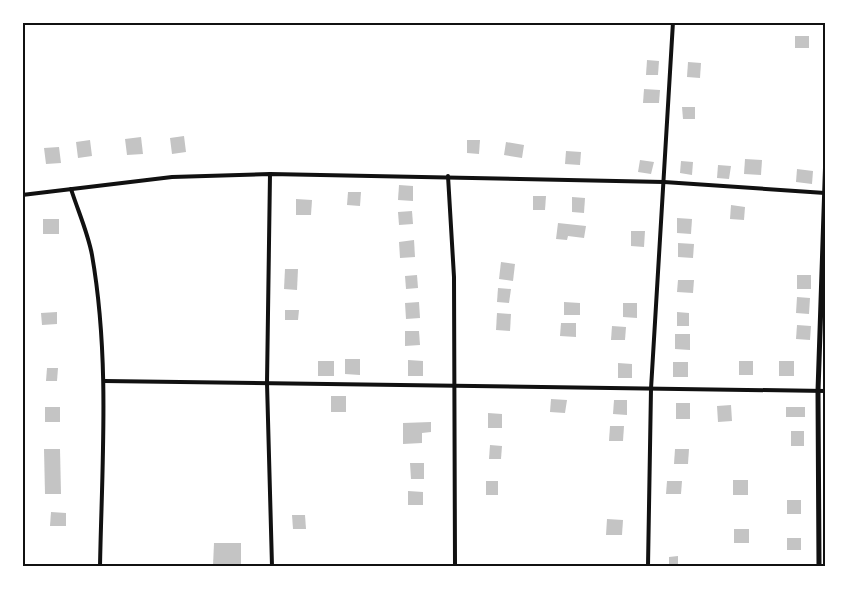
<svg xmlns="http://www.w3.org/2000/svg" width="848" height="589" viewBox="0 0 848 589" font-family="Commissioner,sans-serif">
  <style>
    .building { fill: #c4c4c4 }
    .lines { fill: none; stroke-linecap: round; stroke-linejoin: round }
    .minor { stroke: #111; stroke-width: 4 }
    .tertiary { stroke: #111; stroke-width: 5 }
    .neatline { fill: none; stroke: #111; stroke-width: 2 }
  </style>
  <rect width="100%" height="100%" fill="#fff"/>
  <!-- building -->
  <g class="building">
    <rect x="795" y="36" width="14" height="12"/>
    <path d="M647,60L659,61L658,75H646Z"/>
    <path d="M688,62L701,63L700,78L687,77Z"/>
    <path d="M644,89L660,90L659,103H643Z"/>
    <path d="M682,107H695V119H683Z"/>
    <path d="M184,136L186,152L172,154L170,138Z"/>
    <path d="M141,137L143,154L127,155L125,139Z"/>
    <path d="M90,140L92,156L78,158L76,142Z"/>
    <path d="M467,140H480L479,154L467,153Z"/>
    <path d="M506,142L524,145L522,158L504,155Z"/>
    <path d="M59,147L61,163L46,164L44,148Z"/>
    <path d="M566,151L581,152L580,165L565,164Z"/>
    <path d="M745,159L762,160L761,175L744,174Z"/>
    <path d="M640,160L654,162L651,174L638,172Z"/>
    <path d="M681,161L693,162L692,175L680,173Z"/>
    <path d="M718,165L731,166L729,179L717,178Z"/>
    <path d="M797,169L813,171L812,184L796,182Z"/>
    <path d="M399,185L413,186V201L398,200Z"/>
    <path d="M348,192H361L360,206L347,205Z"/>
    <path d="M533,196H546L545,210H533Z"/>
    <path d="M572,197L585,198L584,213L572,212Z"/>
    <path d="M296,199L312,200L311,215H296Z"/>
    <path d="M731,205L745,207L744,220L730,219Z"/>
    <path d="M412,211L413,224L399,225L398,212Z"/>
    <path d="M677,218L692,219L691,234L677,233Z"/>
    <rect x="43" y="219" width="16" height="15"/>
    <path d="M558,223L586,226L584,238L568,236L567,240L556,239Z"/>
    <path d="M631,231H645L644,247L631,246Z"/>
    <path d="M414,240L415,257L400,258L399,242Z"/>
    <path d="M678,243L694,244L693,258L678,257Z"/>
    <path d="M501,262L515,264L513,281L499,279Z"/>
    <path d="M285,269H298L297,290L284,289Z"/>
    <path d="M417,275L418,288L406,289L405,276Z"/>
    <rect x="797" y="275" width="14" height="14"/>
    <path d="M678,280H694L693,293L677,292Z"/>
    <path d="M498,288L511,289L509,303L497,302Z"/>
    <path d="M797,297L810,298L809,314L796,313Z"/>
    <path d="M419,302L420,318L406,319L405,303Z"/>
    <path d="M564,302L580,303V315H564Z"/>
    <path d="M623,303H637V318L623,317Z"/>
    <path d="M285,310H299L298,320H285Z"/>
    <path d="M57,312V324L42,325L41,313Z"/>
    <path d="M677,312L689,313V326H677Z"/>
    <path d="M497,313L511,314L510,331L496,330Z"/>
    <path d="M561,323H576V337L560,336Z"/>
    <path d="M797,325L811,326L810,340L796,339Z"/>
    <path d="M612,326L626,327L625,340H611Z"/>
    <path d="M405,331H419L420,345L405,346Z"/>
    <path d="M675,334H690V350L675,349Z"/>
    <path d="M345,359H360V375L345,374Z"/>
    <path d="M408,360L423,361V376H408Z"/>
    <rect x="318" y="361" width="16" height="15"/>
    <rect x="739" y="361" width="14" height="14"/>
    <rect x="779" y="361" width="15" height="15"/>
    <rect x="673" y="362" width="15" height="15"/>
    <path d="M618,363L632,364V378H618Z"/>
    <path d="M47,368H58L57,381H46Z"/>
    <rect x="331" y="396" width="15" height="16"/>
    <path d="M551,399L567,400L565,413L550,412Z"/>
    <path d="M614,400H627V415L613,414Z"/>
    <rect x="676" y="403" width="14" height="16"/>
    <path d="M731,405L732,421L718,422L717,406Z"/>
    <rect x="45" y="407" width="15" height="15"/>
    <rect x="786" y="407" width="19" height="10"/>
    <path d="M488,413L502,414V428H488Z"/>
    <path d="M431,422V432L422,433V443L403,444V423Z"/>
    <path d="M610,426H624L623,441H609Z"/>
    <rect x="791" y="431" width="13" height="15"/>
    <path d="M490,445L502,446L501,459H489Z"/>
    <path d="M44,449H60L61,494H45Z"/>
    <path d="M675,449H689L688,464H674Z"/>
    <path d="M410,463H424V479H411Z"/>
    <rect x="733" y="480" width="15" height="15"/>
    <rect x="486" y="481" width="12" height="14"/>
    <path d="M667,481H682L681,494H666Z"/>
    <path d="M408,491L423,492V505H408Z"/>
    <rect x="787" y="500" width="14" height="14"/>
    <path d="M51,512L66,513V526H50Z"/>
    <path d="M292,515H305L306,529H293Z"/>
    <path d="M607,519L623,520L622,535H606Z"/>
    <rect x="734" y="529" width="15" height="14"/>
    <rect x="787" y="538" width="14" height="12"/>
    <path d="M214,543H241V566H213Z"/>
    <path d="M678,556V566H669V557Z"/>
  </g>
  <g class="lines">
    <!-- minor -->
    <g class="minor">
      <path d="M270,174L267,383L272,566"/>
      <path d="M448,176L454,277L455,566"/>
      <path d="M71,189C78,211 88,233 92,255C110,358 102,463 100,566"/>
      <path d="M22,195L172,177L270,174L664,182L825,193"/>
      <path d="M104,381L826,391"/>
      <path d="M648,566L651,389L673,22"/>
    </g>
    <!-- tertiary -->
    <path class="tertiary" d="M819,566L818,391L826,153"/>
  </g>
  <!-- border -->
  <rect width="848" height="589" fill="none" stroke="#ffffff" stroke-width="48"/>
  <rect x="24" y="24" width="800" height="541" class="neatline"/>
</svg>
